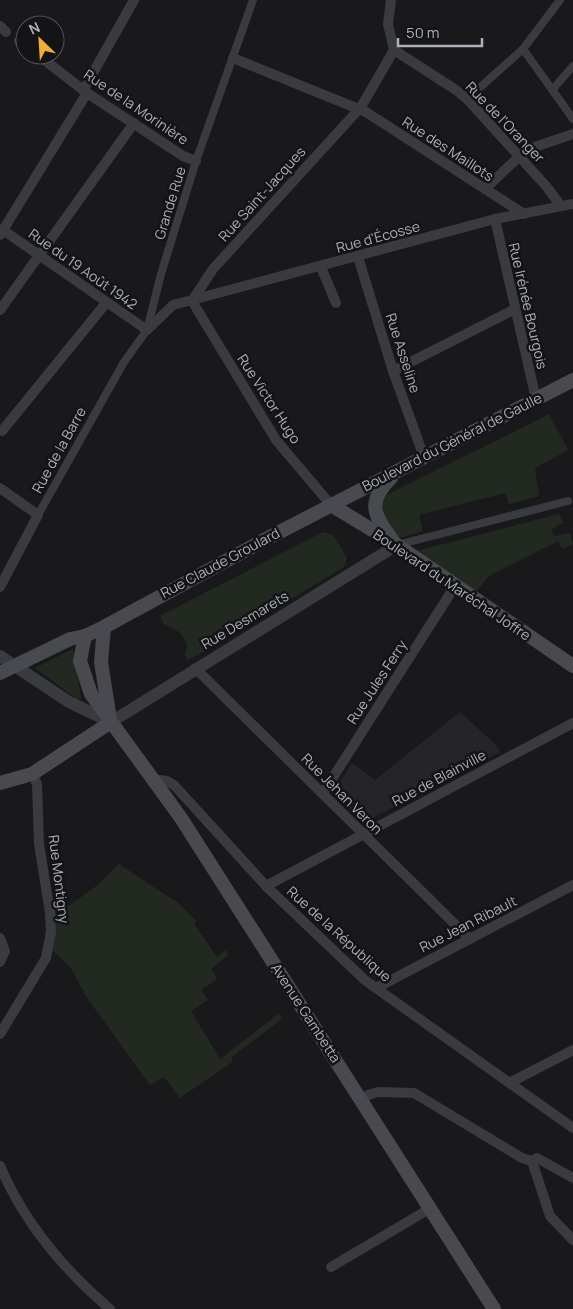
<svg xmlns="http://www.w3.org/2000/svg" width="573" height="1309" viewBox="0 0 573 1309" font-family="Manrope,sans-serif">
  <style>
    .built { fill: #252528 }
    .green { fill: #212921 }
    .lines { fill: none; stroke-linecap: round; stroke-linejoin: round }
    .pedestrian { stroke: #3a3b40; stroke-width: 8 }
    .minor { stroke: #3a3b40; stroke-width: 10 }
    .tertiary { stroke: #3a3b40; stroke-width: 12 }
    .secondary { stroke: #484a50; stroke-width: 14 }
    .labels { text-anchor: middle; stroke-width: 5; stroke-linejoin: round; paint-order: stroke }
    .street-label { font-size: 14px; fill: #abb1ba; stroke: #141416 }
  </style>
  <rect width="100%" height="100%" fill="#19191b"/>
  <!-- built -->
  <path class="built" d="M460,712L496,745L500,752L369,820L360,819L334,793V790L352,763L375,780Z"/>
  <!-- green -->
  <g class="green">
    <path d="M549,414L568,450L535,468L539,496L509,504L505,493L419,515L423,531L400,538L380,519L379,509L384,496Z"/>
    <path d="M559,514L563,523L551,529L554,536L570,533L573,544L562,549L558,541L489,576L474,594L416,551Z"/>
    <path d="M323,532L333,535L347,558L344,567L187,661L185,655L187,645L181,633L164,624L160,616Z"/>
    <path d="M73,649L81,698L77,699L35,668Z"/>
    <path d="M119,864L178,903L197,921L194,924L217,957L225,950L228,955L211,969L217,979L201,990L208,1000L191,1011L220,1059L279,1013L282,1019L232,1057V1062L180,1098L164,1077L150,1085L87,998L71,968L53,951L56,924L53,908L70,905L99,884Z"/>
  </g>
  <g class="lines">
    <!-- pedestrian -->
    <g class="pedestrian">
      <path d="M523,49L573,119"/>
      <path d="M553,89L573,66"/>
      <path d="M467,99L523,49L560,0"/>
      <path d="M38,515L124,362L147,330L161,274L196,161L253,0"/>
      <path d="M397,545L568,501"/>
    </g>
    <!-- minor -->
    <g class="minor">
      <path d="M391,0L388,24L394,50"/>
      <path d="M0,26L6,32"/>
      <path d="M19,41L25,45"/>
      <path d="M394,50L456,90L467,99L546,186L561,206"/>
      <path d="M38,55L87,93L183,156L196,161"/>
      <path d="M233,58L366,112L524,214"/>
      <path d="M84,89L134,0"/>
      <path d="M485,189L526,150L573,134"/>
      <path d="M495,219L536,399"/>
      <path d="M3,230L147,330L173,305L495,219L573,204"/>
      <path d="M0,235L87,93"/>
      <path d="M358,257L393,371L424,457"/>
      <path d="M321,267L336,303"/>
      <path d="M192,301L213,269L361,107L394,50"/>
      <path d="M192,301L276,440L331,505"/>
      <path d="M0,310L134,123"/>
      <path d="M393,371L515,309"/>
      <path d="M2,431L106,303"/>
      <path d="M0,488L38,515L0,587"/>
      <path d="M195,668L470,939"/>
      <path d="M152,779L167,781L174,785L266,886L366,981L573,1128"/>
      <path d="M323,793L455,586"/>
      <path d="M266,886L573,723"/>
      <path d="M0,938L5,951L0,962"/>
      <path d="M376,988L573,885"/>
      <path d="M0,1034L46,958L51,932L50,913L39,844L37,784L32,774"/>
      <path d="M509,1083L573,1050"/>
      <path d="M363,1101L368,1095L378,1092L414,1093L522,1158L532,1161L537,1158L573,1178"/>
      <path d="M532,1161L550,1216L573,1240"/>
      <path d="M0,1166C24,1222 64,1270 110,1309"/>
      <path d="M331,1267L431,1208"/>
    </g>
    <!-- tertiary -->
    <path class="tertiary" d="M0,656L69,702L111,722L397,545"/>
    <!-- secondary -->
    <g class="secondary">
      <path d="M391,478C365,503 375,516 393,541"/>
      <path d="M331,505L397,545L573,666"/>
      <path d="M104,627L101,662L110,719"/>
      <path d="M85,636L80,661L91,694L181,818L494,1309"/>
      <path d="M0,673L70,639L85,636L104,627L268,538L573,380"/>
      <path d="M0,783L32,774L111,722"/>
    </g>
  </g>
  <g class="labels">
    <!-- street labels -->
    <g class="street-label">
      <text transform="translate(136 107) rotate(34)" y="5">Rue de la Morinière</text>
      <text transform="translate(505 122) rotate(46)" y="5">Rue de l'Oranger</text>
      <text transform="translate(448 149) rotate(33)" y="5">Rue des Maillots</text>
      <text transform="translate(262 194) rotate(-48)" y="5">Rue Saint-Jacques</text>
      <text transform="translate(170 203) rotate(-73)" y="5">Grande Rue</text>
      <text transform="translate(378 237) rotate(-15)" y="5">Rue d'Écosse</text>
      <text transform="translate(83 269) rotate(35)" y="5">Rue du 19 Août 1942</text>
      <text transform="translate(528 306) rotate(77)" y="5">Rue Irénée Bourgois</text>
      <text transform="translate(403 353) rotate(72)" y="5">Rue Asseline</text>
      <text transform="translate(269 399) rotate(57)" y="5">Rue Victor Hugo</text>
      <text transform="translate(452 442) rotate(-27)" y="5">Boulevard du Général de Gaulle</text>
      <text transform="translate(59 450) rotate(-61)" y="5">Rue de la Barre</text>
      <text transform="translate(220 563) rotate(-28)" y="5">Rue Claude Groulard</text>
      <text transform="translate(452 585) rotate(34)" y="5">Boulevard du Maréchal Joffre</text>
      <text transform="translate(245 620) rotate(-31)" y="5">Rue Desmarets</text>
      <text transform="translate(377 682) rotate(-57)" y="5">Rue Jules Ferry</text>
      <text transform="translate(439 778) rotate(-28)" y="5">Rue de Blainville</text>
      <text transform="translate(342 794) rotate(45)" y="5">Rue Jehan Veron</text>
      <text transform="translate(59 879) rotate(83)" y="5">Rue Montigny</text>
      <text transform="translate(468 924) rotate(-27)" y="5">Rue Jean Ribault</text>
      <text transform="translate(339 934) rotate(42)" y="5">Rue de la République</text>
      <text transform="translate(306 1013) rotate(57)" y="5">Avenue Gambetta</text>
    </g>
  </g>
  <!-- north arrow -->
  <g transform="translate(40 40) rotate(335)"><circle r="24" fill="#141416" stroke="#505358"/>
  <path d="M0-4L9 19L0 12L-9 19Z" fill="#f1ad3b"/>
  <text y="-8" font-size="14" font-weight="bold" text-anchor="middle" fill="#abb1ba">N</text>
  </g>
  <!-- scale -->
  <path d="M398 38v8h84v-8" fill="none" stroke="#abb1ba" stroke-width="2.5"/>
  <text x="406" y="38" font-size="15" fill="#abb1ba" stroke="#141416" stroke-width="4" paint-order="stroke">50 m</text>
</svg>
